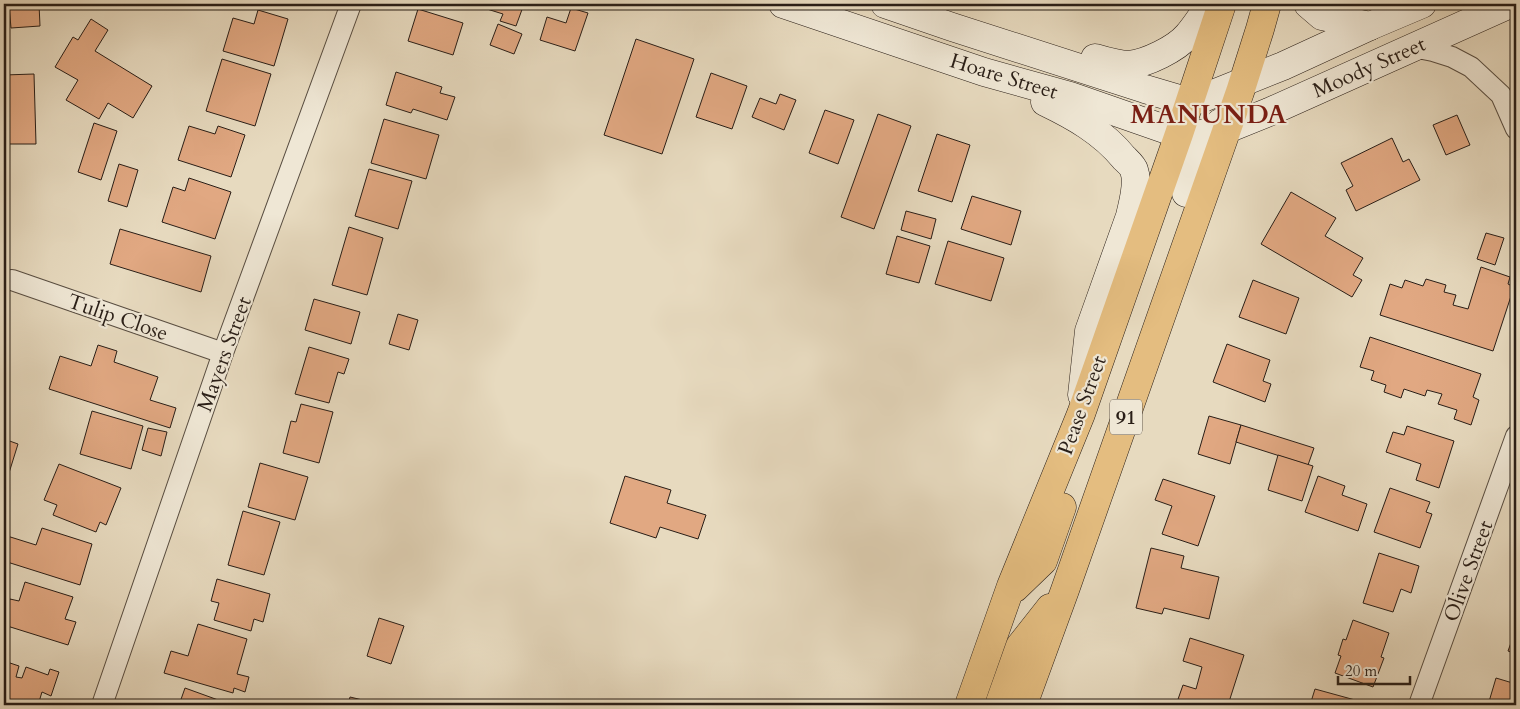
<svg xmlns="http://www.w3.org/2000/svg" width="1520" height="709" viewBox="0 0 1520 709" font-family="Cardo,serif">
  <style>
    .building { fill: #e1a882; stroke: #291e17 }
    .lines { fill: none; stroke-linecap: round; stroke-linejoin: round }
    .minor-casing { stroke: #584d41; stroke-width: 22 }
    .secondary-casing { stroke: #291e17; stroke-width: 29 }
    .primary-casing { stroke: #291e17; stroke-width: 29 }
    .minor { stroke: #efe7d5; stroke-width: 20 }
    .secondary { stroke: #efe7d5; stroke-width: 28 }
    .primary { stroke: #e4bd80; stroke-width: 28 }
    .labels { text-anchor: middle; stroke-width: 4.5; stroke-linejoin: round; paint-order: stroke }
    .shield { fill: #efe7d5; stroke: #645a50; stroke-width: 1 }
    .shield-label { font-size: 20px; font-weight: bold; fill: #291e17 }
    .street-label { font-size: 21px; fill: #291e17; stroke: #efe7d5 }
    .district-label { font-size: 26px; font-weight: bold; letter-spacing: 1px; fill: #7a1f14; stroke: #efe7d5 }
  </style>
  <rect width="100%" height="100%" fill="#e7dabf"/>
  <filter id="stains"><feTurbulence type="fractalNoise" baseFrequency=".004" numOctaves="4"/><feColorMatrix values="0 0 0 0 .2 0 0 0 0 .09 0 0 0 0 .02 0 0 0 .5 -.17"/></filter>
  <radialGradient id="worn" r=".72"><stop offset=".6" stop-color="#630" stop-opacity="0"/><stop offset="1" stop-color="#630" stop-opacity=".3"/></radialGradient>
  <!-- building -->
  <g class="building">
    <path d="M22,4H39L40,26L11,28L9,5Z"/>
    <path d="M471,4H524L516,26L500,21L503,14Z"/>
    <path d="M571,8L588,13L575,51L540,40L547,17L566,23Z"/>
    <path d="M418,9L463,23L453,55L408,41Z"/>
    <path d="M258,10L288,19L274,66L223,51L233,18L254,24Z"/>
    <path d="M91,19L108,30L95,51L152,86L133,118L108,103L99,119L66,100L78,80L55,67L73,37L78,40Z"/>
    <path d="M498,24L522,34L514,54L490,45Z"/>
    <path d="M636,39L694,59L662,154L604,135Z"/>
    <path d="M222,59L271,74L255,126L206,111Z"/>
    <path d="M396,72L442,87L440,93L455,97L447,120L413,109L411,113L386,105Z"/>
    <path d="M711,73L747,86L732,129L696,117Z"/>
    <path d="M34,74L36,144H4V75Z"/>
    <path d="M780,94L796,100L784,130L752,117L760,98L776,104Z"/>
    <path d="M825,110L854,120L838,164L809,153Z"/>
    <path d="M878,114L911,126L874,229L841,217Z"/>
    <path d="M1457,115L1470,145L1446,155L1433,125Z"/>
    <path d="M384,119L439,135L426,179L371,163Z"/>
    <path d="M94,123L117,131L101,180L78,172Z"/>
    <path d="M189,126L215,134L218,126L245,135L231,177L178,160Z"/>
    <path d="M937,134L970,145L952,202L918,191Z"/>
    <path d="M1392,138L1403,162L1409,159L1420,180L1356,211L1346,190L1353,186L1341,163Z"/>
    <path d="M119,164L138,170L127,207L108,201Z"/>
    <path d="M369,169L412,181L398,229L355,216Z"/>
    <path d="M189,178L231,192L215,239L162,222L173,187L185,191Z"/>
    <path d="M1291,192L1336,218L1325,236L1363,258L1353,275L1362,280L1352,297L1261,244Z"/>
    <path d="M972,196L1021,211L1011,245L961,229Z"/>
    <path d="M906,211L936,219L931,239L901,230Z"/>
    <path d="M349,227L383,238L367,295L332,285Z"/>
    <path d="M120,229L211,256L201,292L110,264Z"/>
    <path d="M1486,233L1504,238L1495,265L1477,259Z"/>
    <path d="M897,236L930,246L919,283L886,274Z"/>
    <path d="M948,241L1004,258L991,301L935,284Z"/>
    <path d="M1481,267L1510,277L1508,284L1514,287L1493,351L1380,315L1390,284L1402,288L1405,280L1423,286L1426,279L1446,285L1444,292L1456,295L1453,305L1468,309Z"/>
    <path d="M1253,280L1299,298L1286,334L1239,317Z"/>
    <path d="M314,299L360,312L351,344L305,330Z"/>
    <path d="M398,314L418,320L409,350L389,344Z"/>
    <path d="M1370,337L1481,374L1473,397L1479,400L1471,425L1454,419L1457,410L1438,404L1442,394L1427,390L1425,396L1404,389L1401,398L1384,392L1386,385L1371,380L1374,371L1360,367Z"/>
    <path d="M1227,344L1270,360L1263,381L1271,384L1265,402L1213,382Z"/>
    <path d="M98,345L117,351L114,362L158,377L150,400L176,408L170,428L49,389L60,356L91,366Z"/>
    <path d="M309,347L349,359L344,374L338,372L329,403L295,394Z"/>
    <path d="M301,404L333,412L319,463L283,453L291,421L296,422Z"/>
    <path d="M92,411L143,426L131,469L80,454Z"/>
    <path d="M1209,416L1241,425L1230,464L1198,454Z"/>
    <path d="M1241,425L1314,448L1308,465L1236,442Z"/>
    <path d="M1407,426L1454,441L1439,488L1416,480L1421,464L1386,452L1393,432L1404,435Z"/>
    <path d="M148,428L167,432L161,456L142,450Z"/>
    <path d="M4,439L18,444L4,489Z"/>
    <path d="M1278,455L1313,466L1302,501L1268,490Z"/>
    <path d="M260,463L308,477L295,520L248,507Z"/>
    <path d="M59,464L121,488L106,525L100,522L96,532L53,515L57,505L44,500Z"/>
    <path d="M625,476L671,490L667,503L706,515L698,539L660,527L656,538L610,523Z"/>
    <path d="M1318,476L1345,486L1342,495L1367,504L1358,531L1305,512Z"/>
    <path d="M1163,479L1215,496L1198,546L1162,534L1172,506L1155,500Z"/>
    <path d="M1390,488L1430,502L1426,512L1432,514L1420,548L1374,532Z"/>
    <path d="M243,511L280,522L264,575L228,565Z"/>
    <path d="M42,528L92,544L80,585L4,561V535L36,545Z"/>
    <path d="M1151,548L1184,556L1181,568L1219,577L1209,619L1164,608L1162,614L1136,608Z"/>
    <path d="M1379,553L1419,566L1411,593L1401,589L1393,612L1363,603Z"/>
    <path d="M217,579L270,594L263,622L254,619L251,631L214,620L219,603L211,601Z"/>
    <path d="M25,582L73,597L65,619L76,622L68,645L4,625V619L10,599L19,601Z"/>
    <path d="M379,618L404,626L391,664L367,656Z"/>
    <path d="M1353,620L1389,633L1381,657L1384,658L1373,687L1335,673L1341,656L1338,655L1343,639L1346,640Z"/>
    <path d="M198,624L247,639L237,674L249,677L245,692L234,688L233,693L164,673L171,651L188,656Z"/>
    <path d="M1516,629V654L1508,651Z"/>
    <path d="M1190,638L1244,655L1228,705H1176L1183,685L1196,689L1202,667L1183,661Z"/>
    <path d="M4,661L19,666L16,677L22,678L26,667L48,675L50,669L59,672L51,696L42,692L38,705H9L4,704Z"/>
    <path d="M1496,678L1516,684V705H1488Z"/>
    <path d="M185,688L232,705H179Z"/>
    <path d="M1315,689L1366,703V705H1310Z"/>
    <path d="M350,697L375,703L374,705H348Z"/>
  </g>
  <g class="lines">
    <!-- minor casing -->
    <g class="minor-casing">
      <g id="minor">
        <path d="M1413,47L1433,51L1452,57L1471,67L1501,95L1516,129"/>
        <path d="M12,280L223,353"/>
        <path d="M102,705L223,353L351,4"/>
        <path d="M1419,705L1516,436"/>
      </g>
    </g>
    <!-- secondary casing -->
    <g class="secondary-casing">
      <g id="secondary">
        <path d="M783,4L984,72L1070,96L1179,134L1192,135L1211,133L1227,129L1269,112L1510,4"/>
        <path d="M885,4L952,27L1145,89L1189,102L1203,98L1283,66L1370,26L1422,4"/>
        <path d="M1308,4L1322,16L1370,26"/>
        <path d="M1095,58C1105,61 1118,65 1129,65C1147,63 1176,49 1188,35C1196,26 1203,14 1211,4"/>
        <path d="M1045,102C1074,116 1103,132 1124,158C1127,161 1133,166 1134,170C1139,184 1133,202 1130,216L1089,331L1082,395"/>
        <path d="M1186,193L1207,137L1220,123"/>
      </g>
    </g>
    <!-- primary casing -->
    <g class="primary-casing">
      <g id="primary">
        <path d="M1015,588L1043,561L1062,507"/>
        <path d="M969,705L1011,586L1081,414L1179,134L1222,4"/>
        <path d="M999,705L1020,646L1050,608"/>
        <path d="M1023,705L1065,590L1240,92L1260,29L1267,4"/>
      </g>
    </g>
    <!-- minor -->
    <use href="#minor" class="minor"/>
    <!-- secondary -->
    <use href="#secondary" class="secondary"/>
    <!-- primary -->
    <use href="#primary" class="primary"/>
  </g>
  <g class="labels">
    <!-- shield labels -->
    <rect class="shield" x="1110" y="399.5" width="32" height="35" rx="4"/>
    <g class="shield-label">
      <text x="1126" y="424">91</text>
    </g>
    <!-- street labels -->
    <g class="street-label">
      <text transform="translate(1369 67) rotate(-24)" y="7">Moody Street</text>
      <text transform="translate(1004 76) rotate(17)" y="7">Hoare Street</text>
      <text transform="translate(118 317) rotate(19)" y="7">Tulip Close</text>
      <text transform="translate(224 354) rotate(-70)" y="7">Mayers Street</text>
      <text transform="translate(1082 405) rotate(-70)" y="7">Pease Street</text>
      <text transform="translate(1468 571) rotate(-70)" y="7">Olive Street</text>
    </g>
    <!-- district labels -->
    <g class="district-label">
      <text x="1209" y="123">MANUNDA</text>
    </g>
  </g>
  <!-- margin -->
  <rect width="1520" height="709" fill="none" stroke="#e7dabf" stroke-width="20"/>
  <rect x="5" y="5" width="1510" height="699" fill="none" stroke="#291e17" stroke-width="2.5"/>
  <rect x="10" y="10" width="1500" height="689" fill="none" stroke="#291e17"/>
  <!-- scale -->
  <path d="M1338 676v8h72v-8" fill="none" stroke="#291e17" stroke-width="2.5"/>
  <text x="1345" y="676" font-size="15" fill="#291e17" stroke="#efe7d5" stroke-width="4" paint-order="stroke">20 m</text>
  <rect width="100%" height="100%" filter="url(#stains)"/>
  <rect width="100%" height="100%" fill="url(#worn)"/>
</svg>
